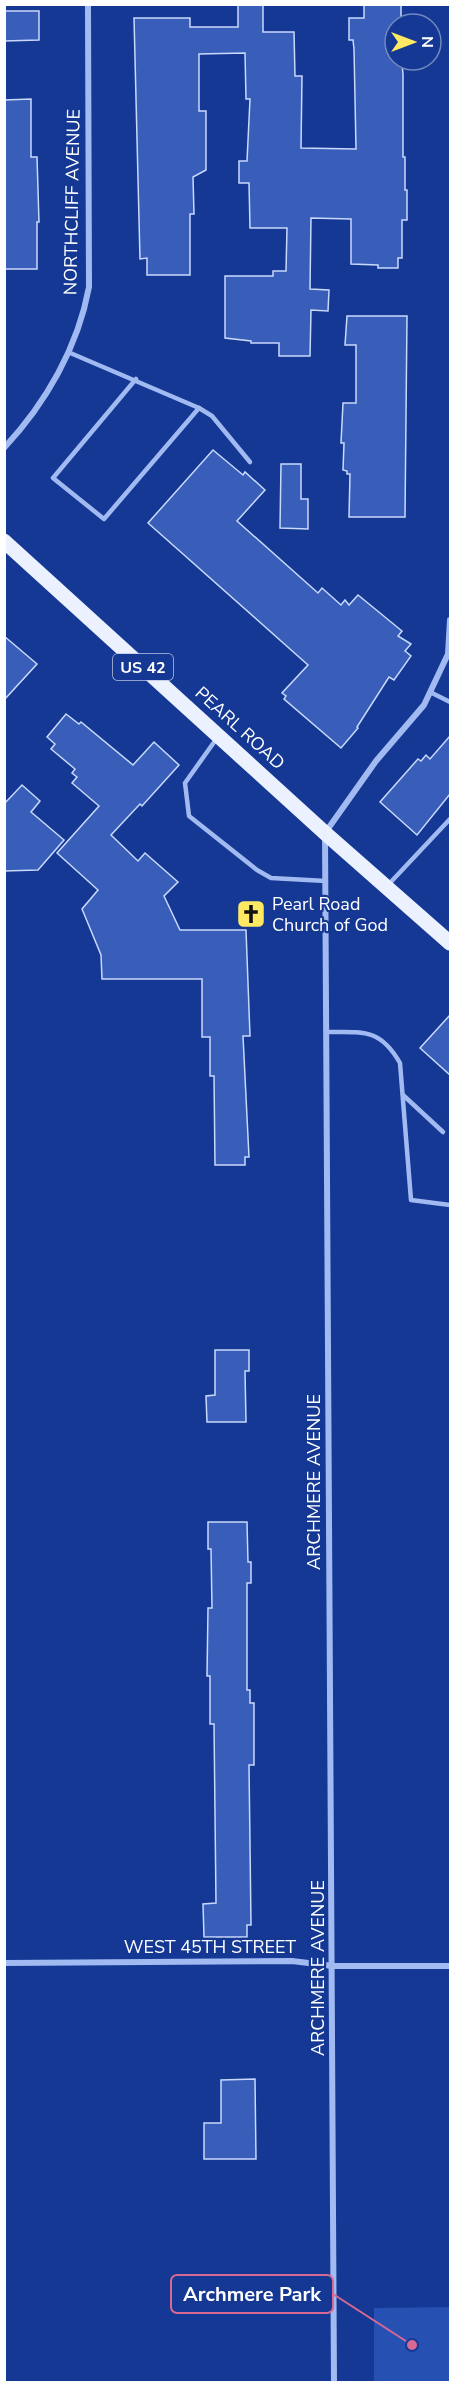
<svg xmlns="http://www.w3.org/2000/svg" width="455" height="2387" viewBox="0 0 455 2387" font-family="'Nunito Sans',sans-serif">
  <style>
    .green { fill: #2650b2 }
    .building { fill: #385eba; stroke: #c9d9fc; stroke-width: 1.5 }
    .lines { fill: none; stroke-linecap: round; stroke-linejoin: round }
    .lane { stroke: #a2baf2; stroke-width: 4.5 }
    .street { stroke: #a2baf2; stroke-width: 6 }
    .primary { stroke: #ecf1ff; stroke-width: 15 }
    .labels { text-anchor: middle; stroke-width: 4.5; stroke-linejoin: round; paint-order: stroke }
    .shield { fill: #143893; stroke: #b8c3df; stroke-width: 1.5 }
    .shield-label { font-size: 16px; font-weight: bold; fill: #fff }
    .street-label { font-size: 18px; fill: #fff; stroke: #143893 }
    .poi-label { font-size: 18px; fill: #fff; stroke: #143893; text-anchor: start }
    .leader { fill: none; stroke: #d76994; stroke-width: 2 }
    .callout-dot { fill: #d76994; stroke: #143893; stroke-width: 2 }
    .callout { fill: #143893; stroke: #d76994; stroke-width: 2 }
    .callout-label { font-size: 20px; text-anchor: middle; font-weight: bold; fill: #fff }
  </style>
  <rect width="100%" height="100%" fill="#143893"/>
  <!-- green -->
  <path class="green" d="M450,2307V2382H374V2308Z"/>
  <!-- building -->
  <g class="building">
    <path d="M238,4H263V32H294L295,76H302L301,148L356,149L354,49L353,40H349V18H364V4H401V24H395V61H400L402,64L403,74V157H405V190H407V220H402V258H398V268H378V265L351,264V219L311,218L310,289L329,290L328,311L311,310L310,356H279V343H251V341L225,338V276H273V271H286L287,228H250L249,183H239V161H247L250,99H246L245,53L199,54V111H206V170L193,177L194,214H190V275H147V258L140,259L134,18H190V27H238Z"/>
    <path d="M4,11H39V40L4,41Z"/>
    <path d="M31,99V157H37L39,222H37V269H4V100Z"/>
    <path d="M347,316H407L405,517H349L350,474H347V471L343,470L344,443H341L343,403H356V345H345Z"/>
    <path d="M213,450L243,475L245,472L265,490L237,521L318,593L322,588L341,605L345,600L349,605L358,595L402,631L398,636L411,644L405,651L411,656L394,680L389,677L357,727L358,728L341,748L284,699L286,696L282,693L308,665L148,523Z"/>
    <path d="M281,464H301V499H308V529L280,528Z"/>
    <path d="M4,636L37,664L4,700Z"/>
    <path d="M66,714L79,724L81,722L133,765L154,742L179,765L142,806L140,804L111,835L138,861L145,853L178,882L164,896L180,930H246L250,1036H243L249,1157H245V1165H215L214,1076H210V1037H202V979H102L101,955L82,909L98,890L57,853L99,806L72,783L77,777L72,773L75,769L51,749L55,744L47,737Z"/>
    <path d="M450,736V794L417,835L380,802L418,759L421,761L426,755L430,759Z"/>
    <path d="M22,785L40,801L31,812L64,840L38,870L4,871V804Z"/>
    <path d="M450,1015V1075L420,1048Z"/>
    <path d="M215,1350H249V1371H245L246,1422H207L206,1396L215,1395Z"/>
    <path d="M208,1522H247L248,1562H251V1583H247V1690H250V1703H254V1765H249L251,1925H247V1937H204L203,1904L216,1903L214,1724H210V1676H207L208,1608H212L211,1549H208Z"/>
    <path d="M255,2079L256,2159H204V2123H221V2080Z"/>
  </g>
  <g class="lines">
    <!-- lane -->
    <g class="lane">
      <path d="M68,352L199,408L212,416L250,462"/>
      <path d="M136,379L53,478L104,519L199,408"/>
      <path d="M430,692L450,702"/>
      <path d="M217,738L185,783L189,816L257,870L271,878L326,881"/>
      <path d="M388,885L450,819"/>
      <path d="M326,1032C363,1032 380,1028 400,1063L411,1200L450,1205"/>
      <path d="M403,1095L443,1132"/>
    </g>
    <!-- street -->
    <g class="street">
      <path d="M4,448C46,403 78,347 89,287L88,4"/>
      <path d="M4,1963L292,1961L333,1966H450"/>
      <path d="M334,2382L325,833L376,761L424,705L448,654L450,620"/>
    </g>
    <!-- primary -->
    <path class="primary" d="M4,541L325,833L450,943"/>
  </g>
  <!-- icons -->
  <defs>
    <g id="church-square" transform="scale(1.5)"><rect x="-9" y="-9" width="18" height="18" rx="4" fill="#ffe962" stroke="#143893"/><path d="M-1.2-6h2.4v3.5h3.3v2.4h-3.3V6h-2.4V-.1h-3.3v-2.4h3.3Z" fill="#111"/></g>
  </defs>
  <g fill-rule="evenodd">
    <use href="#church-square" x="251" y="914"/>
  </g>
  <g class="labels">
    <!-- shield labels -->
    <rect class="shield" x="113" y="654" width="60" height="26" rx="4.5"/>
    <g class="shield-label">
      <text x="143" y="673">US 42</text>
    </g>
    <!-- street labels -->
    <g class="street-label">
      <text transform="translate(72 202) rotate(-89)" y="6">NORTHCLIFF AVENUE</text>
      <text transform="translate(240 728) rotate(42)" y="6">PEARL ROAD</text>
      <text transform="translate(314 1482) rotate(-90)" y="6">ARCHMERE AVENUE</text>
      <text x="210" y="1953">WEST 45TH STREET</text>
      <text transform="translate(318 1968) rotate(-90)" y="6">ARCHMERE AVENUE</text>
    </g>
    <!-- poi labels -->
    <g class="poi-label">
      <text x="272" y="910">Pearl Road<tspan x="272" dy="21">Church of God</tspan></text>
    </g>
  </g>
  <!-- callouts -->
  <path class="leader" d="M412 2345L333 2294"/>
  <circle class="callout-dot" cx="412" cy="2345" r="6"/>
  <rect class="callout" x="171" y="2275" width="162" height="38" rx="6"/>
  <g class="callout-label">
    <text x="252" y="2301">Archmere Park</text>
  </g>
  <!-- border -->
  <rect width="455" height="2387" fill="none" stroke="#ffffff" stroke-width="12"/>
  <!-- north arrow -->
  <g transform="translate(413 42) rotate(90)"><circle r="28" fill="#143893" stroke="#7288be" stroke-width="1.5"/>
  <path d="M0-4.5L10 22L0 15L-10 22Z" fill="#ffe962"/>
  <text y="-9" font-size="16" font-weight="bold" text-anchor="middle" fill="#ffffff">N</text>
  </g>
</svg>
